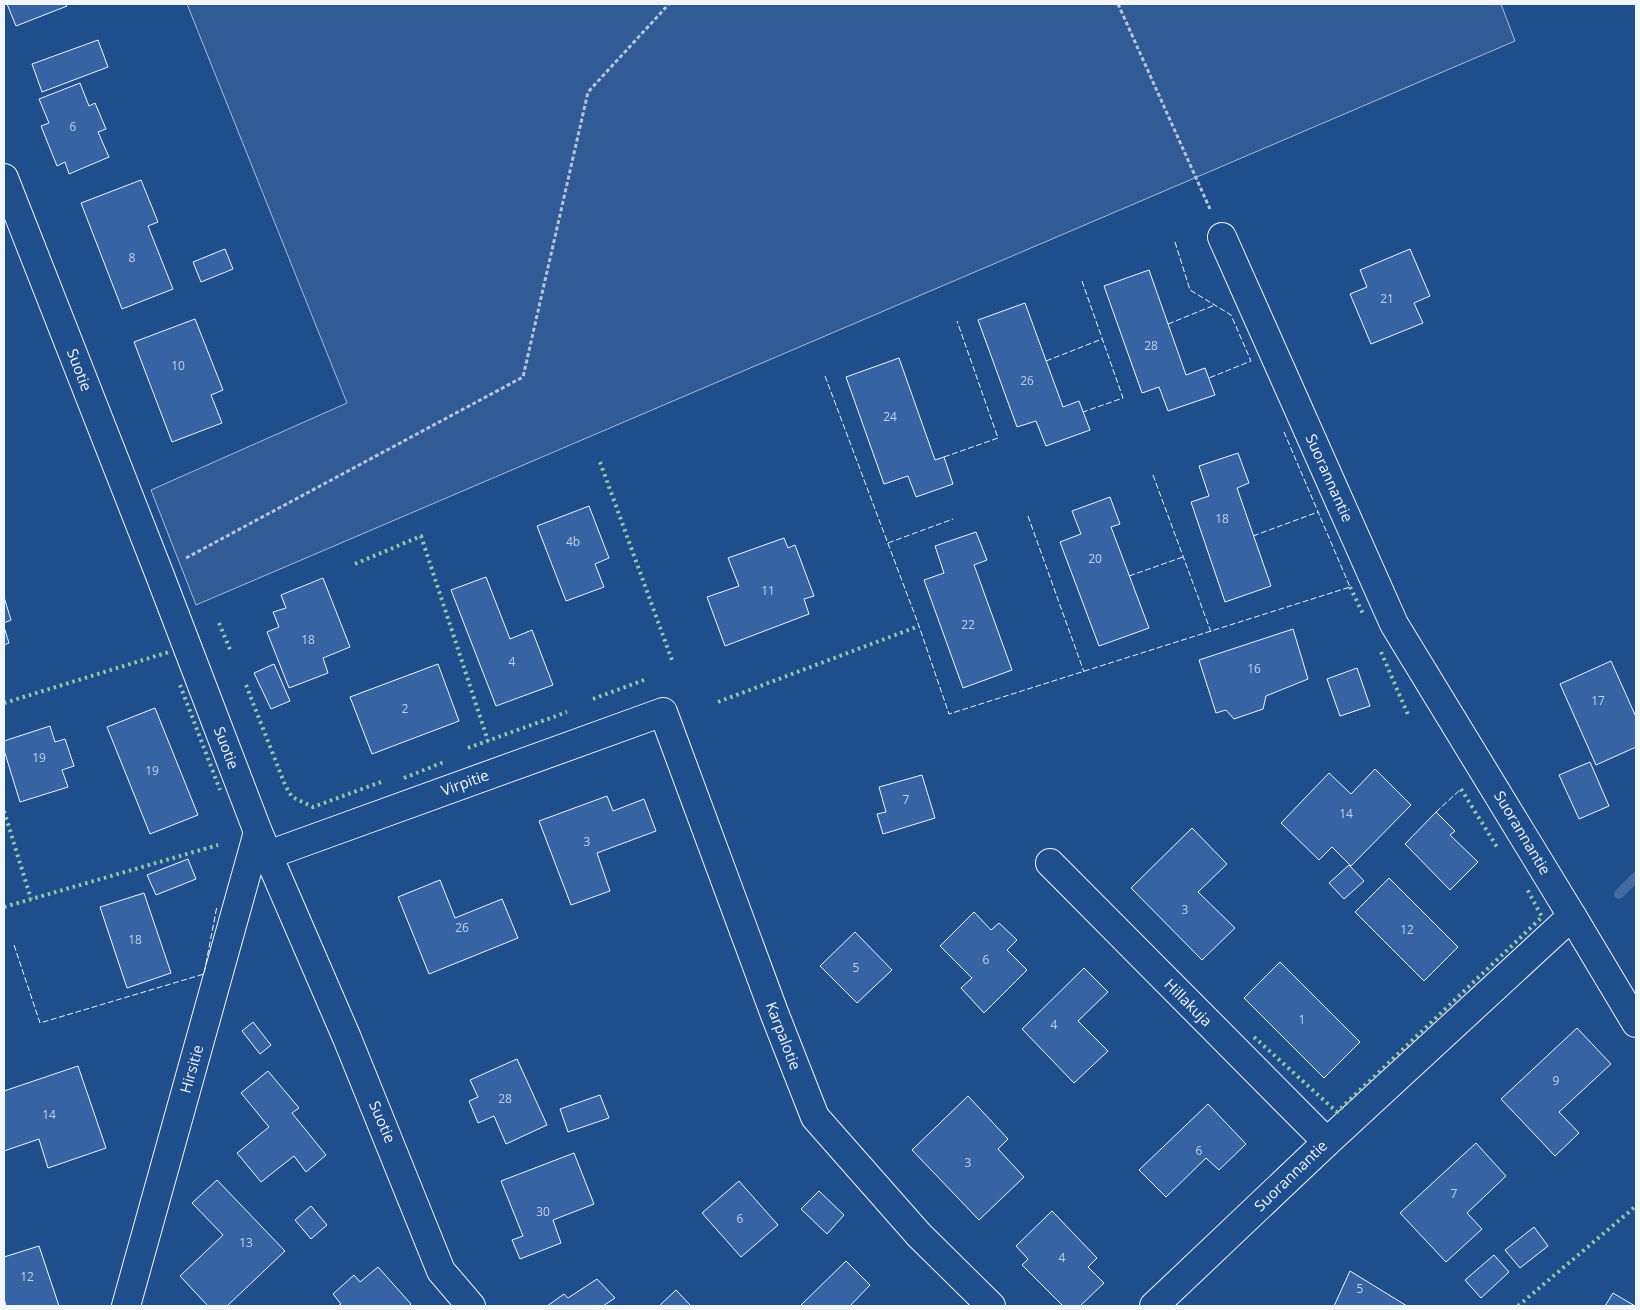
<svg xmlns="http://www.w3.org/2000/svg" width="1640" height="1310" viewBox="0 0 1640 1310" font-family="'Open Sans',sans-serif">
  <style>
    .built { fill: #305b95; stroke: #a8bbd7 }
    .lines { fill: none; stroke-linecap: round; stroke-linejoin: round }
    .stream { stroke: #446ba0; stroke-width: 10 }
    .building { fill: #3563a3; stroke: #f2f6ff }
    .street-casing { stroke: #f2f6ff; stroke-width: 30 }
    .path { stroke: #b3c4dc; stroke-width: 3; stroke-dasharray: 4 2.5; stroke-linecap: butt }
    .street { stroke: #1f4e8c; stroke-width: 28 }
    .hedge { stroke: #97c8a6; stroke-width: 4; stroke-dasharray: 2.5 4; stroke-linecap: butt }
    .fence { stroke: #f2f6ff; stroke-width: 1; stroke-dasharray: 6 2.5; stroke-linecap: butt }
    .labels { text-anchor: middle; stroke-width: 4; stroke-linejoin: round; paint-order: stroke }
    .number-label { font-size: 12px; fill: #c3d1e8 }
    .street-label { font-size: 15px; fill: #f2f6ff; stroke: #1f4e8c }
  </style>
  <rect width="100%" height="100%" fill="#1f4e8c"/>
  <!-- built -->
  <path class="built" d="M187,4H1501L1515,41L196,605L151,490L347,403Z"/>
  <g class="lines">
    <!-- stream -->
    <path class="stream" d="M1619,894L1636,877"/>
  </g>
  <!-- building -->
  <g class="building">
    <path d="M7,4H66L67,6L16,26Z"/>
    <path d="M98,40L108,67L42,92L32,64Z"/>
    <path d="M80,83L89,106L95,103L106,129L98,132L109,157L69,174L65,162L57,166L41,126L49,123L39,99Z"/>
    <path d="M141,180L158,222L148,226L173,289L122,309L81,203Z"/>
    <path d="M225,249L233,269L201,282L193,262Z"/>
    <path d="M1410,249L1430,296L1414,303L1423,323L1371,344L1350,294L1367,287L1360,270Z"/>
    <path d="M1149,270L1186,375L1205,368L1215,395L1168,411L1159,387L1142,393L1104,286Z"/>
    <path d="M1025,303L1063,407L1079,401L1090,430L1046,446L1036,421L1017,427L978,320Z"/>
    <path d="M195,319L223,390L211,395L222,423L172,442L134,342Z"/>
    <path d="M899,358L935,460L944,457L953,484L916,497L908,476L884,484L846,377Z"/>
    <path d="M1238,453L1249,483L1237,488L1271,586L1225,602L1191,502L1209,496L1199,466Z"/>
    <path d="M1110,497L1120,524L1111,527L1149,628L1099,646L1060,542L1081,534L1072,511Z"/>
    <path d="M589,506L609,558L595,564L604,587L566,601L537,526Z"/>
    <path d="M976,532L987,560L974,565L1012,670L963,688L924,580L944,573L935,546Z"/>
    <path d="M784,538L788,548L795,545L814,596L804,599L809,614L725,646L707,597L739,586L728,558Z"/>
    <path d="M486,577L510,639L532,630L553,685L496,706L451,590Z"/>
    <path d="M323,578L350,647L323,658L328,673L289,688L267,632L279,627L273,612L286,608L281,595Z"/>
    <path d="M4,597L11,620L4,623Z"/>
    <path d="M4,627L9,643L4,645Z"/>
    <path d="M1293,629L1308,679L1266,696L1263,709L1234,719L1226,710L1216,713L1199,660Z"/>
    <path d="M1611,661L1636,717V747L1596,765L1560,684Z"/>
    <path d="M274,664L290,701L271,709L254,673Z"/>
    <path d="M438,664L459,721L372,754L350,697Z"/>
    <path d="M1357,668L1370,706L1340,716L1327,679Z"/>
    <path d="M155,708L198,815L150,834L107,727Z"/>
    <path d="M50,726L55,742L65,739L74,766L62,770L68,787L20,802L4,750V741Z"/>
    <path d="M1590,762L1609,806L1579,819L1559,775Z"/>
    <path d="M1375,769L1411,805L1351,866L1332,847L1319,860L1281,823L1329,773L1351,794Z"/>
    <path d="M922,775L935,818L883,834L877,814L886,812L879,787Z"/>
    <path d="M607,796L613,811L644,799L656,831L597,853L610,891L571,905L539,821Z"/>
    <path d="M1436,812L1455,831L1450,835L1478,862L1450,890L1405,844Z"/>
    <path d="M1192,828L1227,864L1198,892L1235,928L1202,960L1131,888Z"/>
    <path d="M188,859L196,879L156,895L147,875Z"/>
    <path d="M1349,865L1364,881L1344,899L1329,883Z"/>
    <path d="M1389,878L1458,947L1424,981L1355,912Z"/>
    <path d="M440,880L455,918L502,899L518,938L429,974L398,897Z"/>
    <path d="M144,893L171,973L127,988L100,907Z"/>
    <path d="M974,912L991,930L999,923L1017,940L1007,950L1027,970L984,1013L961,988L972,978L940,946Z"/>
    <path d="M855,932L892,970L857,1003L820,966Z"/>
    <path d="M1280,962L1360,1042L1324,1078L1244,998Z"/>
    <path d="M1084,968L1108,992L1078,1021L1108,1051L1074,1083L1022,1029Z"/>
    <path d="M253,1022L271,1045L260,1054L242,1031Z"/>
    <path d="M1577,1028L1611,1064L1559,1112L1579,1133L1555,1156L1501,1099Z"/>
    <path d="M517,1059L547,1125L506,1144L494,1116L478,1123L469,1101L478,1097L470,1080Z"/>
    <path d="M78,1066L106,1148L48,1168L39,1139L4,1151V1091Z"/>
    <path d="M268,1071L299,1108L292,1113L326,1155L306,1172L294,1156L261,1182L237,1153L269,1127L241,1093Z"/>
    <path d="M600,1095L609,1118L568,1132L560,1109Z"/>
    <path d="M968,1096L1008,1139L998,1149L1024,1177L979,1220L912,1150Z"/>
    <path d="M1208,1104L1246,1144L1219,1170L1206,1158L1166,1197L1139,1170Z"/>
    <path d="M1476,1143L1506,1176L1467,1213L1482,1229L1446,1262L1400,1213Z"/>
    <path d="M574,1153L594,1204L553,1220L561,1243L520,1259L512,1240L523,1236L501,1181Z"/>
    <path d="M217,1180L285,1251L227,1306H208L180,1276L223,1235L192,1203Z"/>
    <path d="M739,1181L778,1225L741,1257L702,1213Z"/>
    <path d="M819,1191L844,1215L827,1234L801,1209Z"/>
    <path d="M311,1206L327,1225L311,1239L295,1220Z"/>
    <path d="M1052,1211L1097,1258L1088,1267L1104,1283L1080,1306H1063L1022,1265L1028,1259L1016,1246Z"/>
    <path d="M1534,1227L1548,1246L1520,1268L1505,1250Z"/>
    <path d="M39,1246L59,1306H6L4,1298V1257Z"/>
    <path d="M1494,1255L1509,1272L1481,1298L1465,1280Z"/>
    <path d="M846,1261L870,1285L850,1306H800Z"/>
    <path d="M378,1267L411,1304L409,1306H338L341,1304L333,1294L354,1275L360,1282Z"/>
    <path d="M1350,1271L1407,1306H1334Z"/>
    <path d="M597,1279L615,1298L603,1306H547L564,1294L568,1298Z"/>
    <path d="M676,1290L691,1306H659Z"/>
    <path d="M1613,1293L1635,1306H1605Z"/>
  </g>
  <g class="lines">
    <!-- street casing -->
    <g class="street-casing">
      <g id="street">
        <path d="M4,178L159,573L258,832L347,1038L441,1271L471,1306"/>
        <path d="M268,855L663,712L775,1015L815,1117L919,1235L991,1306"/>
        <path d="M1050,863L1327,1142"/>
        <path d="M1572,916L1636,1023"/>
        <path d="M126,1306L258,832"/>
        <path d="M1154,1306L1327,1142L1572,916L1394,624L1222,237"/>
      </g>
    </g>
    <!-- path -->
    <g class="path">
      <path d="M1118,4L1210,209"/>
      <path d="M186,558L523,377L588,92L669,4"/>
    </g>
    <!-- street -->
    <use href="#street" class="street"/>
    <!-- hedge -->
    <g class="hedge">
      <path d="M600,462L673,663"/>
      <path d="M355,564L421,536L488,741"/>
      <path d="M1350,587L1364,616"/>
      <path d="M219,623L231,652"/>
      <path d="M1381,652L1409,717"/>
      <path d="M180,685L220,790"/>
      <path d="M246,685L285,785L292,797L313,807L381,782"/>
      <path d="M593,699L644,680"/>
      <path d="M718,702L919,626"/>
      <path d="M4,703L169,652"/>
      <path d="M468,748L567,712"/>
      <path d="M404,778L444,762"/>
      <path d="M1461,789L1497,847"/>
      <path d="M4,811L31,899"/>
      <path d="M4,907L218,845"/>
      <path d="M1254,1037L1337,1112L1542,917L1526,887"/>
      <path d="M1518,1306L1636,1206"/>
    </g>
    <!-- fence -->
    <g class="fence">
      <path d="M1175,242L1190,290L1231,315L1251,361L1209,378"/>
      <path d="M1082,281L1123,398L1083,412"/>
      <path d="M1168,324L1215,305"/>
      <path d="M1046,361L1102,339"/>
      <path d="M825,376L919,626L949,714L1350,587L1284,432"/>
      <path d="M944,457L998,438L957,321"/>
      <path d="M1153,475L1211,632"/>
      <path d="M1028,516L1084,672"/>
      <path d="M1253,536L1318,512"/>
      <path d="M888,543L953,519"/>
      <path d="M1129,576L1183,557"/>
      <path d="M1436,812L1461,789"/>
      <path d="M14,945L40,1023L204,974L217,906"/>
    </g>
  </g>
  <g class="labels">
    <!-- number labels -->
    <g class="number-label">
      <text x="73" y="131">6</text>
      <text x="132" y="262">8</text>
      <text x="1387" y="303">21</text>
      <text x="1151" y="350">28</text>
      <text x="178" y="370">10</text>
      <text x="1027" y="385">26</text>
      <text x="890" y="421">24</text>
      <text x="1222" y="523">18</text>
      <text x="573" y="546">4b</text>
      <text x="1095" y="563">20</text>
      <text x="768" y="595">11</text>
      <text x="968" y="629">22</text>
      <text x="308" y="644">18</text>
      <text x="512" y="666">4</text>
      <text x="1254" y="673">16</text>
      <text x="1598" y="705">17</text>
      <text x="405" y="713">2</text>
      <text x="39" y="762">19</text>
      <text x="152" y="775">19</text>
      <text x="906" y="804">7</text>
      <text x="1346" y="818">14</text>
      <text x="587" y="846">3</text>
      <text x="1185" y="914">3</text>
      <text x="462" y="932">26</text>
      <text x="1407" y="934">12</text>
      <text x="135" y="944">18</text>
      <text x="986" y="964">6</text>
      <text x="856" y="972">5</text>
      <text x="1302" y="1024">1</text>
      <text x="1054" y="1029">4</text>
      <text x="1556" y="1085">9</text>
      <text x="505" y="1103">28</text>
      <text x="49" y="1119">14</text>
      <text x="1199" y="1155">6</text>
      <text x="968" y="1167">3</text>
      <text x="1454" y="1198">7</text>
      <text x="543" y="1216">30</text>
      <text x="740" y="1223">6</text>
      <text x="246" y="1247">13</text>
      <text x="1062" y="1262">4</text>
      <text x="27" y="1281">12</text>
      <text x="1360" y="1293">5</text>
    </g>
    <!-- street labels -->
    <g class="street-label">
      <text transform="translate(79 370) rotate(69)" y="5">Suotie</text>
      <text transform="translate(1329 478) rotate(66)" y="5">Suorannantie</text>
      <text transform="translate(226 748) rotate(69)" y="5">Suotie</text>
      <text transform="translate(465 783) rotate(-20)" y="5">Virpitie</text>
      <text transform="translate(1522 833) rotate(59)" y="5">Suorannantie</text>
      <text transform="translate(1188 1003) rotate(45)" y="5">Hillakuja</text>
      <text transform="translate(783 1036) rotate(69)" y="5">Karpalotie</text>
      <text transform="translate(192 1069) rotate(-74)" y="5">Hirsitie</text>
      <text transform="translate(382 1122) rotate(67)" y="5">Suotie</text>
      <text transform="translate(1291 1176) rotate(-44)" y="5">Suorannantie</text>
    </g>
  </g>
  <!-- border -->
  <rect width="1640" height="1310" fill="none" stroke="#f2f6ff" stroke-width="10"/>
</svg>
